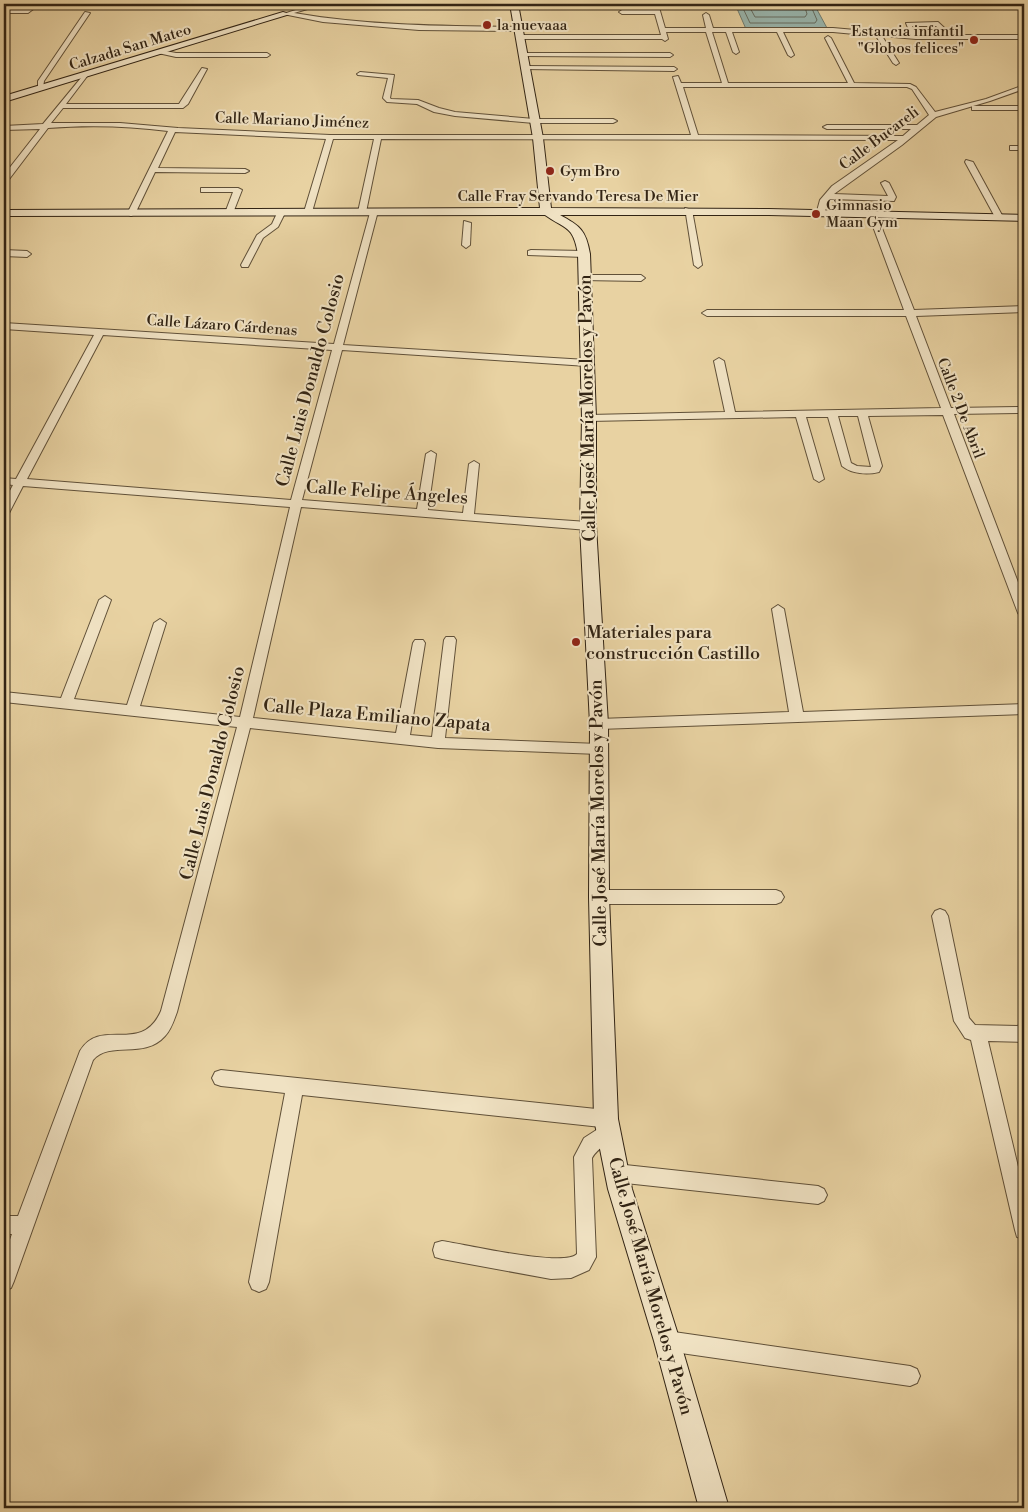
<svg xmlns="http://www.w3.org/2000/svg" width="1028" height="1512" viewBox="0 0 1028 1512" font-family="'Libre Bodoni',serif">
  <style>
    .water { fill: #99b6ae; stroke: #707c70 }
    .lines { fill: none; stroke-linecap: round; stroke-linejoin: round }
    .shore { stroke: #666d61; stroke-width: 1 }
    .minor-casing { stroke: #605038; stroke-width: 2 }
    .secondary-casing { stroke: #322414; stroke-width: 2 }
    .minor { fill: #f0e2c3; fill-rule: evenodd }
    .secondary { fill: #f0e2c3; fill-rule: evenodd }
    .poi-dot { fill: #8f2418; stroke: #f0e2c3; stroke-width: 2 }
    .labels { text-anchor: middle; stroke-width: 4; stroke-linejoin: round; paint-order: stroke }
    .far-poi-label { font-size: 15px; fill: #322414; stroke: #f0e2c3; text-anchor: start }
    .far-street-label { font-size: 15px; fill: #322414; stroke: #f0e2c3 }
    .street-label { font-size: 18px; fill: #322414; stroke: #f0e2c3 }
    .poi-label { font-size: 18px; fill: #322414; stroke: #f0e2c3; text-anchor: start }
  </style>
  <rect width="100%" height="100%" fill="#e8d2a2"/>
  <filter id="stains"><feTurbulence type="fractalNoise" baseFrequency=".004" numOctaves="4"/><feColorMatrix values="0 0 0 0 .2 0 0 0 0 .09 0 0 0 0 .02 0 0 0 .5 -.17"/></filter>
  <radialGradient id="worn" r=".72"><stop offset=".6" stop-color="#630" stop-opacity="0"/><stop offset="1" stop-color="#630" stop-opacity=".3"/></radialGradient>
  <!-- water -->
  <path class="water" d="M735,4H814L827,28L746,29Z"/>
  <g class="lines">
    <!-- shore -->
    <g class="shore">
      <path d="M741,4L750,23H815L817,20L810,4"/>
      <path d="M748,4L755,17H805L807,14L804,4"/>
    </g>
    <!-- minor casing -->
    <g class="minor-casing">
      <g id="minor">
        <path d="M34,4H40L28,13H4V9H27Z"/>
        <path d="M315,4H324L294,13C369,26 444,26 519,27L522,29L519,31L419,30L323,22L283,14Z"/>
        <path d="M652,4H658L665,28H706L703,15L706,13L709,15L713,28H833L911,35L906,23L938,22L952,35H1024V39H916L882,36L899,63L896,65L893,63L876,36L833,32H783L794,55L791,57L788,55L777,32H732L739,52L736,54L733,52L726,32H712L728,83H848L825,38L828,36L831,38L854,83L910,84L916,87L935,112L986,99L1024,85V89L990,101L936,117L902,145L834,194L888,196L881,183L885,181L889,183L896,197L894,201L830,199L825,211L821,213L817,211L820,200L832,186L898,140L381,139L366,212L362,214L358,212L374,139H333L312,212L308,214L304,212L326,139L175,132L158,168L245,169L249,171L245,173L155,172L135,214L131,216L127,214L168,131C129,126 88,125 48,128L7,182H4V175L40,129L4,130V126L43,124L85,73L88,75L66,104H179L202,68L207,69L188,104L183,108H63L51,123H120L178,128L330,135H691L673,77L678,76L681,83H722L706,32H666L668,39L665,41L662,39H521L518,37L521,35H661L655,14H622L619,12L622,10H654ZM912,26H936L945,35H918ZM683,87H907L912,89L929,115L917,125H827L823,127L827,129H911L903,136L698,135Z"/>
        <path d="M991,4H997L999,6L994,7Z"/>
        <path d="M85,12L90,13L44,81L43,88L38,89V81Z"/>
        <path d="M160,50L176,53H267L270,55L267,57H176L158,53V51Z"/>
        <path d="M524,53H670L673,55L670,57L522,56V54Z"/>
        <path d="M526,66L674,67L677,69L674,71L524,69L523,68Z"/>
        <path d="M360,72L394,75L390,98L391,99L418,100L439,108L455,112L534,119H613L617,121L613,123H534L455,116L434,112L417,104L387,102L383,98L388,78L358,75L357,74Z"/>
        <rect x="972" y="106" width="52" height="4"/>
        <rect x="1010" y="146" width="14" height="4"/>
        <path d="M966,160L973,162L1003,217L1002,219L995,217L965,162Z"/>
        <path d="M201,188H238L242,190L233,213L229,215L225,213L233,192H201Z"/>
        <path d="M685,208L692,210L702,265L698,268L694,265Z"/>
        <path d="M371,209L378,211L343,345L587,360L592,363L587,366L342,350L302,500L417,509L426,454L431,451L436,454L428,510L463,513L469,464L474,461L479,464L474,514L588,522L594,526L588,530L301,507L253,718L396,733L413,643L415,640H423L425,643L410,735L432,737L444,640L446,637H454L456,640L445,738L599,744L604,745L606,749L604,753L599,754L438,748L250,728L177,1012C174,1020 171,1030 165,1036C144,1060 110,1040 93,1060L14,1281L11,1288L4,1291V1256L12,1234H4V1216H18L80,1051C101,1016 141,1056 161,1011L237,727L4,702V692L61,698L99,600L105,596L111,600L74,699L127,705L154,623L160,619L166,623L140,706L240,717L290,507L23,486L8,515L4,516V502L13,485L4,484V478L16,479L94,335L4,329V323L334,344ZM103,335L332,350L291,500L27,479Z"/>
        <path d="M278,211L285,213L278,227L263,238L248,267H242L241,265L257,235L272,224Z"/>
        <path d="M869,211L876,213L914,310L1024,306V312L916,316L951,408L1024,407V413L954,414L1024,598V617L1020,616L1018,613L943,415L868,416L882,466L879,472C867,475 852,474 842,466L828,417H806L824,479L819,482L814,479L796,417L589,421L584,418L589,415L725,412L714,361L719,358L724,361L735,412L941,408L906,316H707L702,313L707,310H904L868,213ZM838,416H858L871,467L857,466L851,463Z"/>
        <path d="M464,221L471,223L470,245L466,248L462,245Z"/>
        <path d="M4,250L27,251L31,254L27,257L4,256Z"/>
        <path d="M531,250L584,251L588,254L584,257L528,255V251Z"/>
        <path d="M585,275H641L645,278L641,281L582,280V276Z"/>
        <path d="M778,605L784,609L803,712L1024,704V714L599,729L594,728L592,724L594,720L599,719L789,712L772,609Z"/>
        <path d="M599,890H776L781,892L784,897L781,902L776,904H599L594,902L591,897L594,892Z"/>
        <path d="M940,909L945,911L948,916L969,1018L975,1025L1024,1026V1042L988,1041L1024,1192V1239L1017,1237L1015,1230L971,1040L965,1038L954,1021L932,916L935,911Z"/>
        <path d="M221,1070L606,1110L612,1113L615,1119L611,1126L614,1127L617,1133C612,1145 599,1145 592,1158L596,1257L589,1270L571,1278L551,1279L442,1259L435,1257L433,1250L435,1243L442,1241C464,1244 564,1268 577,1254L574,1157L584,1138L601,1127L302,1095L269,1282L266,1289L259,1292L252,1289L249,1282L285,1093L221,1086L215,1084L212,1078L215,1072Z"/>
        <path d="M616,1164L818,1186L824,1189L827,1195L824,1201L818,1204L616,1182L610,1179L607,1173L610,1167Z"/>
        <path d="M667,1331L910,1366L917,1369L920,1376L917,1383L910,1386L667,1351L660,1348L657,1341L660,1334Z"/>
      </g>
    </g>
    <!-- secondary casing -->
    <g class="secondary-casing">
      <g id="secondary">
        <path d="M510,4H518L543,138L551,208L769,209L1024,215V221L769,215H560C580,226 586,230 590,254L596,418V526L608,724L609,897L618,1119L632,1189L680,1341L729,1508H699L654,1341L608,1189L594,1119L589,897L590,724L580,526L582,418L578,254C573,225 566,230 545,215L4,216V210L540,208L533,138Z"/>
        <path d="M283,12L290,14L4,102V96Z"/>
      </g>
    </g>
    <!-- minor -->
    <use href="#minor" class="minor"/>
    <!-- secondary -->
    <use href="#secondary" class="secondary"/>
  </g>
  <!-- markers -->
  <g class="poi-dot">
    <circle cx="487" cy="25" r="5"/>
    <circle cx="974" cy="40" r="5"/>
    <circle cx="550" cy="171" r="5"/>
    <circle cx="816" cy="214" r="5"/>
    <circle cx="576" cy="642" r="5"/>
  </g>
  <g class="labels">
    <!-- far-poi labels -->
    <g class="far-poi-label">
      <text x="497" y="30">la nuevaaa</text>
      <text x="964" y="36" text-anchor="end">Estancia infantil<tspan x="964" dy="17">"Globos felices"</tspan></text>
      <text x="560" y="176">Gym Bro</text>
      <text x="826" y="210">Gimnasio<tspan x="826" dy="17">Maan Gym</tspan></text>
    </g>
    <!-- far-street labels -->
    <g class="far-street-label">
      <text transform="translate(130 47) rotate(-17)" y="5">Calzada San Mateo</text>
      <text transform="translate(292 120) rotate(2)" y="5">Calle Mariano Jiménez</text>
      <text transform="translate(879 138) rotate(-37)" y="5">Calle Bucareli</text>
      <text x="578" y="201">Calle Fray Servando Teresa De Mier</text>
      <text transform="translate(222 325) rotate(4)" y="5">Calle Lázaro Cárdenas</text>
      <text transform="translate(961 408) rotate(69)" y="5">Calle 2 De Abril</text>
    </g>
    <!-- street labels -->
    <g class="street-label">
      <text transform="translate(310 380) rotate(-75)" y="6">Calle Luis Donaldo Colosio</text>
      <text transform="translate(587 408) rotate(-91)" y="6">Calle José María Morelos y Pavón</text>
      <text transform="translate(387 492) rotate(4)" y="6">Calle Felipe Ángeles</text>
      <text transform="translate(377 715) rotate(5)" y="6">Calle Plaza Emiliano Zapata</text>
      <text transform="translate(212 773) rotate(-76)" y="6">Calle Luis Donaldo Colosio</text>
      <text transform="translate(598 813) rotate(-91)" y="6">Calle José María Morelos y Pavón</text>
      <text transform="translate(651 1286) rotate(74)" y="6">Calle José María Morelos y Pavón</text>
    </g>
    <!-- poi labels -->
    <g class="poi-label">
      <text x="586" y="638">Materiales para<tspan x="586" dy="21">construcción Castillo</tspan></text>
    </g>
  </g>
  <!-- margin -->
  <rect width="1028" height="1512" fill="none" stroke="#e8d2a2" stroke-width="20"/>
  <rect x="5" y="5" width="1018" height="1502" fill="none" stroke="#322414" stroke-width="2.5"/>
  <rect x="10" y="10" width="1008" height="1492" fill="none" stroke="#322414"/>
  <rect width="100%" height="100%" filter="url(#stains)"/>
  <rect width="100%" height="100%" fill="url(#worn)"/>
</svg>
